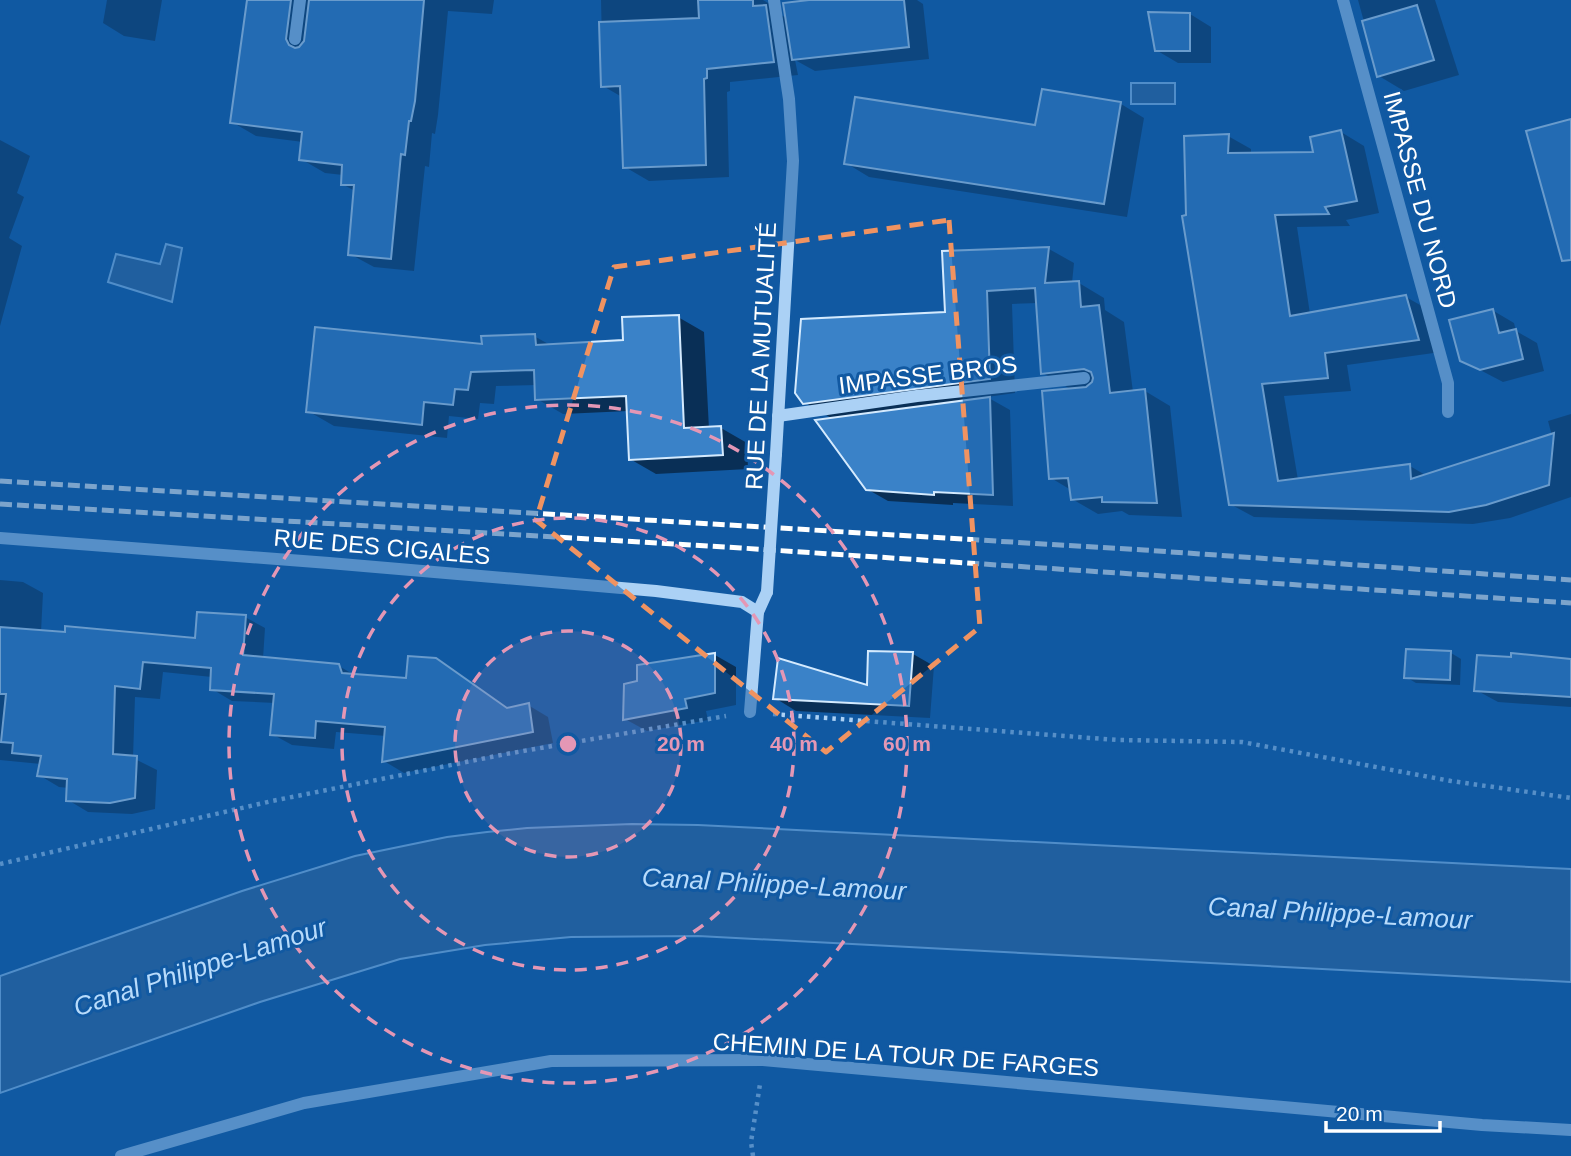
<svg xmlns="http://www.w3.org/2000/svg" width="1571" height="1156" viewBox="0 0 1571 1156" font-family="Arial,sans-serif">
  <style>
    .water { fill: #34679c; stroke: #9dcdf8; stroke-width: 2 }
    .shadow { fill: #0007 }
    .building { fill: #3a82c8; stroke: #d4eafe; stroke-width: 2 }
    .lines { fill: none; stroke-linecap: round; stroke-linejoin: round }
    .path { stroke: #abd1f5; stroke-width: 4.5; stroke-dasharray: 3.5 5; stroke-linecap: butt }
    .minor { stroke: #abd1f5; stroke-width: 12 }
    .rail { stroke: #fff; stroke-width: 5; stroke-dasharray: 12 5; stroke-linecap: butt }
    .minor-bridge { stroke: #abd1f5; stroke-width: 12 }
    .marked { fill: none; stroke: #f09361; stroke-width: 5; stroke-dasharray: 14 9; stroke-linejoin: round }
    .ring { fill: none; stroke: #e497b5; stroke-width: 3.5; stroke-dasharray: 12 9 }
    .labels { text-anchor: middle; stroke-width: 6; stroke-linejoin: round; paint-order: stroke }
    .street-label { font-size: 24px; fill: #fff; stroke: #1159a2 }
    .water-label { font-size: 26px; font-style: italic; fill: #b8dbfb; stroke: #1159a2 }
    .centre { fill: #e497b5; stroke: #1159a2; stroke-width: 3.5 }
    .ring-label { font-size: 21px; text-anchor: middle; font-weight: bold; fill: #e497b5; stroke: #1159a2; stroke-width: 6; stroke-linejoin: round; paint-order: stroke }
  </style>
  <rect width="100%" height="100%" fill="#1159a2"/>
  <!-- water -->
  <g class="water">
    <rect x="1131" y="83" width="44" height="21"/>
    <path d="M166,244L182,248L172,302L108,282L116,254L160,264Z"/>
    <path d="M632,824L698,825L1571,869V982L698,936L571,937L485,945L400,959L260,1002L0,1093V976L242,891L355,856L447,837L487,832L527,828Z"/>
  </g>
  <!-- shadow -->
  <g class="shadow">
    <path d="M107,0H162L155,41L124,36L103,23Z"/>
    <path d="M250,0H494L492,14L448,11L438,115L435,134L432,133L429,167L425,166L414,271L374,267L350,254L355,191L342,184L343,175L325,173L301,159L303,142L256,136L232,122Z"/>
    <path d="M601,0H763L775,7L776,12L788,19L825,0H917L923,4L929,59L815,71L795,60L798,75L730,82V91L727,92L729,177L649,181L625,167L622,97L603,86Z"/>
    <path d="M1358,0H1435L1459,75L1404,91L1379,76Z"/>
    <path d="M1190,14L1211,27V63H1178L1156,50Z"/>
    <path d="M1043,91L1121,104L1144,118L1127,217L869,177L846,163L1037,127Z"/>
    <path d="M1341,132L1364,146L1379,213L1346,220L1350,226L1297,227L1310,314L1406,297L1429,310L1441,352L1347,365L1351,391L1284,396L1298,480L1410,466L1427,476L1552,436L1548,421L1571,414V497L1510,518L1473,524L1254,517L1230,504L1188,217L1228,136L1251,149V154H1315Z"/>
    <path d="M0,140L30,156L17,193L24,197L9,238L22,246L0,326Z"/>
    <path d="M1049,249L1074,263L1072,283H1079L1104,298L1105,310L1124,322L1133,392L1145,391L1170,406L1182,517L1129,515L1122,511L1098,514L1072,499L1071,490L1051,478L1072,390L1043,373L1038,303L1012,304L1015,393L987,397L1010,410L1013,506L953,503V505L888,501L867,489L833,419L804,402Z"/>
    <path d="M1492,310L1514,323L1516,331L1537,343L1544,371L1503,382L1461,360Z"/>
    <path d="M678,317L704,332L709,429L721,428L747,443L748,469L656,474L630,459L628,411L563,414L537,399V385L496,386L494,404L480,403L478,419L449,416L447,438L334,426L308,411L484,346L534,336L552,346L625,342Z"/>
    <path d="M0,580L23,582L43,593L41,632L196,640L245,617L265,628L263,659L339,666L356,676L408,680L436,660L510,709L528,705L548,717L553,743L404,773L384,761L386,736L336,732L334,749L292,745L272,734L275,703L232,701L212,689V677L163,672L160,699L135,697L133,758L157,770L155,809L132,814L88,812L68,800L69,788L59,787L39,775L41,764L0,760Z"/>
    <path d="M1451,653L1461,659L1460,685L1416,683L1406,677Z"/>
    <path d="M913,654L934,666L930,718L796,711L775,698L869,687Z"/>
    <path d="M715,655L736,667V705L706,711L708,720L647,731L625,719Z"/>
    <path d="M1571,661V707L1498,702L1476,690Z"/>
  </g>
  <!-- building -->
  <g class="building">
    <path d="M247,0H291L286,39L289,45L295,48L299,47L304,41L309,0H424L415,101L411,121H409L405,155L401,154L391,259L348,255L354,185H341L342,165L299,160L302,132L230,123Z"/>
    <path d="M698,0H753V6L766,5L774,62L707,69V78L704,79L706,165L623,168L620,86L601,87L599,22L699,18Z"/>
    <path d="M809,0H904L909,47L792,60L783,3Z"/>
    <path d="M1417,5L1434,60L1377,77L1362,21Z"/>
    <path d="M1148,12L1190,13V51H1155Z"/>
    <path d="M1042,89L1121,102L1104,204L844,164L855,97L1035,125Z"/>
    <path d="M1571,119V260L1562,261L1526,131Z"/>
    <path d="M1341,130L1357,201L1325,207L1329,214L1275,215L1290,316L1406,295L1419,340L1325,353L1328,378L1262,384L1278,481L1410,464L1411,479L1554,433L1549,485L1486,505L1449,512L1229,505L1182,216L1186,215L1184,136L1229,134L1228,153L1313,152L1310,137Z"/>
    <path d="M1049,247L1045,283L1079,281L1081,307L1099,305L1110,393L1145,389L1157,503L1102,502V497L1071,500L1068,478L1049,479L1042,391L1086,387L1092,382L1093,378L1091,372L1084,369L1041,374L1035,288L987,291L990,379L803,404L795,393L801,319L945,312L942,251Z"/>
    <path d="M1493,309L1499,333L1516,329L1523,359L1480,370L1460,361L1449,320Z"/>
    <path d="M679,315L684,428L721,426L723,455L629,460L626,396L535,400L534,370L471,372L468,390L455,389L453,405L424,402L422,425L306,412L315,327L482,344L481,336L535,334L536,345L623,340L622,317Z"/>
    <path d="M990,397L993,495L934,492V495L866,490L815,420Z"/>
    <path d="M197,612L246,615L243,655L339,664L342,673L406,678L408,656L436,658L507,708L529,703L533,732L382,762L385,727L316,721L315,738L270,735L274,694L210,690L211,668L143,662L140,689L115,686L113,754L137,756L135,798L110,803L66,801L67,779L37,776L41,756L12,753L13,743L1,742L6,694H0V627L65,632V626L195,638Z"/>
    <path d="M1406,649L1451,651L1450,680L1404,678Z"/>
    <path d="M868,651L913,652L909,706L773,699L778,658L867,685Z"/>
    <path d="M715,653V693L685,699L687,708L623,720L624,684L637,681V665Z"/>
    <path d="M1511,653L1571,659V697L1474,691L1477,655L1511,657Z"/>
  </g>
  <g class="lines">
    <!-- path -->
    <g class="path">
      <path d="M773,714L1118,740L1242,742L1451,781L1571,798"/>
      <path d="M0,864L272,801L506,754L726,716"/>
      <path d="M753,1156L751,1142L760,1084"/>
    </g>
    <!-- minor -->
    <g class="minor">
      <path d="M774,0L789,99L793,161L776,454"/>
      <path d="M1343,0L1448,383V412"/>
      <path d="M295,39L300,0"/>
      <path d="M778,416L917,396L1084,378"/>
      <path d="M0,538L329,563L656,591L742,602L758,612"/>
      <path d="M750,712L758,612L767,592"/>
      <path d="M121,1156L304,1103L551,1061L763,1060L1482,1125L1571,1130"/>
    </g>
    <!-- rail -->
    <g class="rail">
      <path d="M0,481L1144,550L1571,580"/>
      <path d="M0,504L741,548L1571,603"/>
    </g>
    <!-- minor-bridge -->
    <path class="minor-bridge" d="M767,592L776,454"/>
  </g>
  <!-- marked area -->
  <path d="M0 0H1571V1156H0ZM949,220L980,627L826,752L536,520L614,267Z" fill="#1159a2" fill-opacity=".55" fill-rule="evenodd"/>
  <path class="marked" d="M949,220L980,627L826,752L536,520L614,267Z"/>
  <!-- distance rings -->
  <circle cx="568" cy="744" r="113" fill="#e497b5" fill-opacity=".12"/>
  <g class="ring">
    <circle cx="568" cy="744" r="113"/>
    <circle cx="568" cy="744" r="226"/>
    <circle cx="568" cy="744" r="339"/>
  </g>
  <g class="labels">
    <!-- street labels -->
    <g class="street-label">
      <text transform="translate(1420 200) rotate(75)" y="8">IMPASSE DU NORD</text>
      <text transform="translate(761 356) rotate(-87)" y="8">RUE DE LA MUTUALITÉ</text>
      <text transform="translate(928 375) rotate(-7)" y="8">IMPASSE BROS</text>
      <text transform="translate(382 547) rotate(5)" y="8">RUE DES CIGALES</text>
      <text transform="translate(906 1055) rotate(4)" y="8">CHEMIN DE LA TOUR DE FARGES</text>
    </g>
    <!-- water labels -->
    <g class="water-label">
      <text transform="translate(774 884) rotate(3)" y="9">Canal Philippe-Lamour</text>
      <text transform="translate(1340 913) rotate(3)" y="9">Canal Philippe-Lamour</text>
      <text transform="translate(200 967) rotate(-18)" y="9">Canal Philippe-Lamour</text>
    </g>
  </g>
  <circle cx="568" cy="744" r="10" class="centre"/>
  <g class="ring-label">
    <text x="681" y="751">20 m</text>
    <text x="794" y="751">40 m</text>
    <text x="907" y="751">60 m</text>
  </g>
  <!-- scale -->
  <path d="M1326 1121v10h114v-10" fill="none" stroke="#ffffff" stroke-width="3.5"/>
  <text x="1336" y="1121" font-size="21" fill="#ffffff" stroke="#1159a2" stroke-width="5" paint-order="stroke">20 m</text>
</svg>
